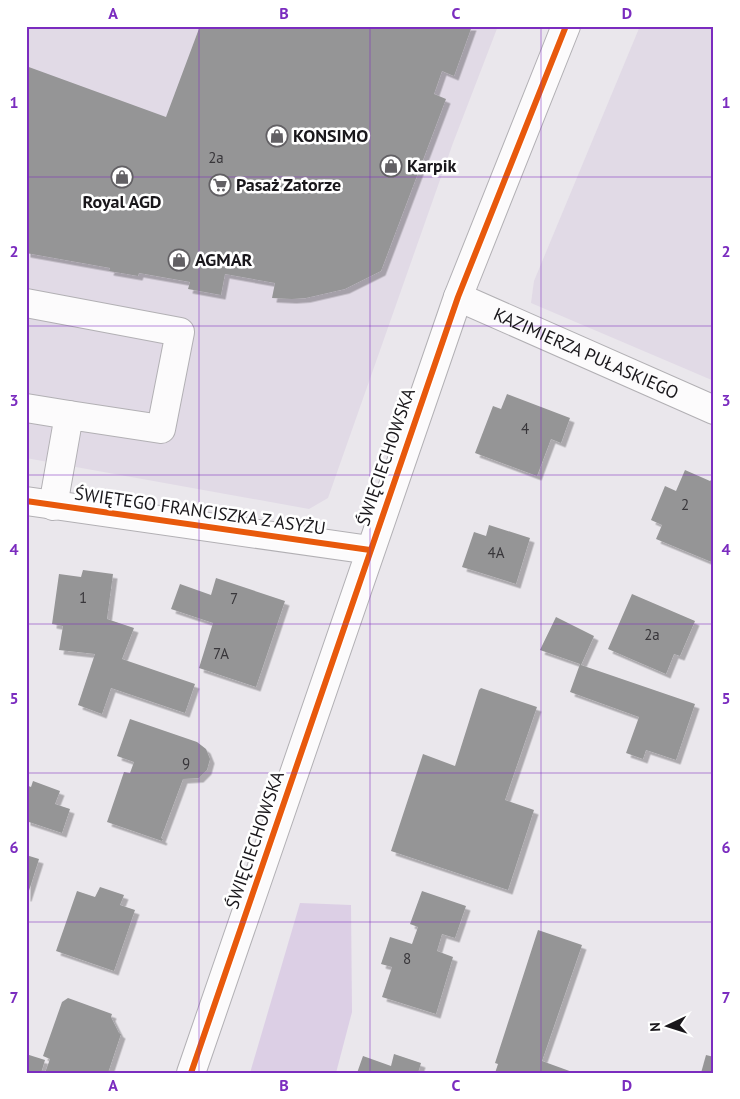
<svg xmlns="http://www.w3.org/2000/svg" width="740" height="1099" viewBox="0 0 740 1099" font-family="'PT Sans',sans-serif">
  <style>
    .built { fill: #e1dae6 }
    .green { fill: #dccfe5 }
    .building { fill: #959596; filter: url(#shadow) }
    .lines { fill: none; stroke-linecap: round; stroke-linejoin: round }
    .minor-casing { stroke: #b2b0b4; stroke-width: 30 }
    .minor { stroke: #fcfbfc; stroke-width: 28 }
    .cycleway-casing { stroke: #fff; stroke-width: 9 }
    .cycleway { stroke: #e8590c; stroke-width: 6 }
    .grid { fill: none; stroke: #7b2cbf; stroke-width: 1; stroke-opacity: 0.55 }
    .labels { text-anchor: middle; stroke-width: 5; stroke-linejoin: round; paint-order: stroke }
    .number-label { font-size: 15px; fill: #38363a }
    .poi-label { font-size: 18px; font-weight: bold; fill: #19171b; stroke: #fff; text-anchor: start }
    .street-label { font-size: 18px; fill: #19171b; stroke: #fff }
    .neatline { fill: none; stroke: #7b2cbf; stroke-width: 2 }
    .grid-label { font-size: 16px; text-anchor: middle; font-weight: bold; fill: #7b2cbf }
  </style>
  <defs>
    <filter id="shadow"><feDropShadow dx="4.5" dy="4.5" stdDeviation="0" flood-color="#0004"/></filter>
  </defs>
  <rect width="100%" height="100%" fill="#eae7ec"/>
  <!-- built -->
  <g class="built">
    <path d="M26,26H498L453,143L328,498L309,509L26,458Z"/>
    <path d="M640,26H714V381L531,303L534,281Z"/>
  </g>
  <!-- green -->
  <path class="green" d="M300,903L351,905L352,1012L336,1073H250Z"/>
  <!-- building -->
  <g class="building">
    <path d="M200,26H472L454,76L442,71L434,94L446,99L381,271L345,289L306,298L292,299L272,298L275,283L225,274L221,295L188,289L190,282L139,273L138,276L109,271L110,268L26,253V66L166,117Z"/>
    <path d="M507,394L570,418L561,443L551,439L537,476L475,453L493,406L501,409Z"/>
    <path d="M685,470L710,481L714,477V563L656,539L662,525L651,520L665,486L676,491Z"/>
    <path d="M489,525L530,538L516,584L462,567L474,532L486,536Z"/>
    <path d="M83,570L113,574L107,619L134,628L122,659L195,684L185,713L111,688L102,714L78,705L95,654L59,650L63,626L52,624L59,574L81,577Z"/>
    <path d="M216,578L285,601L256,687L199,668L213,623L171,609L180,584L211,595Z"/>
    <path d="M632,594L695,621L680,656L674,654L666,674L608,649Z"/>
    <path d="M556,617L594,636L581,665L695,704L676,760L646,750L643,759L626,753L639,717L570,692L580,664L540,650Z"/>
    <path d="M481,688L537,707L505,800L534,810L508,890L391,851L423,754L455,766L479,690Z"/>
    <path d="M130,719L197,742L206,749L210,759L207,770L199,778L183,779L161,838L163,839L162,841L107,822L124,772L130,773L134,762L117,756Z"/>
    <path d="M33,781L60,791L55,804L70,809L62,833L26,821V785L31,787Z"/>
    <path d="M26,855L39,859L27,897H26Z"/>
    <path d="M100,887L124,895L120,905L135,910L114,971L56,951L77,891L95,897Z"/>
    <path d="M422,891L466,906L455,938L442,934L437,951L453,957L436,1014L382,997L392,967L381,964L390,937L412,944L418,927L410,924Z"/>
    <path d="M538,930L582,945L542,1061L575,1073H495L498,1064L495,1063Z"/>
    <path d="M68,998L112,1014L111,1017L119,1033L121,1034L108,1073H45L50,1059L43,1056L62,1002Z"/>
    <path d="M26,1054L45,1060L41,1073H26Z"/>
    <path d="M394,1054L421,1063L418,1073H357L363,1056L391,1066Z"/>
    <path d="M706,1055L714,1057V1073H701Z"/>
  </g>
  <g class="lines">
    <!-- minor casing -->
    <g class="minor-casing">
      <g id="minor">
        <path id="s1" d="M458,297L714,410"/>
        <path d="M26,303L180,332L161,429L69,415L53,506"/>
        <path d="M26,408L69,415"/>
        <path d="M26,501L370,550"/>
        <path d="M191,1073L458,297L566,26"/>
      </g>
    </g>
    <!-- minor -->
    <use href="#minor" class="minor"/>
    <!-- cycleway casing -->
    <g class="cycleway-casing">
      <g id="cycleway">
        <path d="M26,501L370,550"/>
        <path d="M191,1073L458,297L566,26"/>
      </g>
    </g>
    <!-- cycleway -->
    <use href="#cycleway" class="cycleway"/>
  </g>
  <!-- grid -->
  <path class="grid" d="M199,26V1073M370,26V1073M541,26V1073M26,177H714M26,326H714M26,475H714M26,624H714M26,773H714M26,922H714"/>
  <!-- icons -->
  <defs>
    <g id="shop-ring" transform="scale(1.125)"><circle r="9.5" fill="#fff" stroke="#626064" stroke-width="1.5"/><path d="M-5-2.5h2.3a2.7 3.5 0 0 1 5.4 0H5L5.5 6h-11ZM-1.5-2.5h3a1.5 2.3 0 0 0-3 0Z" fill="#626064"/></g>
    <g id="supermarket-ring" transform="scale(1.125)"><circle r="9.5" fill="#fff" stroke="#626064" stroke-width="1.5"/><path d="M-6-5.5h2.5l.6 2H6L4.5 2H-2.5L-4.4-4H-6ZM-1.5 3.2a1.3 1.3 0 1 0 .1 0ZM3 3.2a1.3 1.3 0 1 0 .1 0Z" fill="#626064"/></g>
  </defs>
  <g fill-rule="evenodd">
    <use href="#shop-ring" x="277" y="136"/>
    <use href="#shop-ring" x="391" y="166"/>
    <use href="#shop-ring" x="122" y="177"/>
    <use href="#supermarket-ring" x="220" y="185"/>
    <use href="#shop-ring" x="179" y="260"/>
  </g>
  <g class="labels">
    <!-- number labels -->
    <g class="number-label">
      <text x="216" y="163">2a</text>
      <text x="525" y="434">4</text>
      <text x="685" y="510">2</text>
      <text x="496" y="558">4A</text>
      <text x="83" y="603">1</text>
      <text x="234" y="604">7</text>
      <text x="652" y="640">2a</text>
      <text x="221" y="659">7A</text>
      <text x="186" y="769">9</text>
      <text x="407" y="964">8</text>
    </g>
    <!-- poi labels -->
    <g class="poi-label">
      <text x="293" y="142">KONSIMO</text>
      <text x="407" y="172">Karpik</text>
      <text x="236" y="191">Pasaż Zatorze</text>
      <text x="122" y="208" text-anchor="middle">Royal AGD</text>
      <text x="195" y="266">AGMAR</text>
    </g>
    <!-- street labels -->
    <g class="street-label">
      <text dy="6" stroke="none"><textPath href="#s1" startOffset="140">KAZIMIERZA PUŁASKIEGO</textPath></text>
      <text transform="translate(386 457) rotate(-71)" y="6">ŚWIĘCIECHOWSKA</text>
      <text transform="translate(200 511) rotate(8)" y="6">ŚWIĘTEGO FRANCISZKA Z ASYŻU</text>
      <text transform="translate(255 840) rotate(-71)" y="6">ŚWIĘCIECHOWSKA</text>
    </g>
  </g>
  <!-- border -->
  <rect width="740" height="1099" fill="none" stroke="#ffffff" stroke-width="55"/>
  <!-- north arrow -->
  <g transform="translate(668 1026) rotate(266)" stroke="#ffffff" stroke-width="4" paint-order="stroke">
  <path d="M0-4L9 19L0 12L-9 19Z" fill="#19171b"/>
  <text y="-8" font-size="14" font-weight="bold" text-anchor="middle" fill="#19171b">N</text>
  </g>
  <rect x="28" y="28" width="684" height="1044" class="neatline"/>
  <g class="grid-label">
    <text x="113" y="19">A</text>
    <text x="284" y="19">B</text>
    <text x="456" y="19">C</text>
    <text x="627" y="19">D</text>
    <text x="14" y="108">1</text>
    <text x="726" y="108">1</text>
    <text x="14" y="257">2</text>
    <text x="726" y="257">2</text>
    <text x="14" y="406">3</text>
    <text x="726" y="406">3</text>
    <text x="14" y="555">4</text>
    <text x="726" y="555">4</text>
    <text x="14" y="704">5</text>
    <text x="726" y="704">5</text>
    <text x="14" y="853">6</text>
    <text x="726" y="853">6</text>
    <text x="14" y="1003">7</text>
    <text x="726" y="1003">7</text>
    <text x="113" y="1091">A</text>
    <text x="284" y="1091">B</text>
    <text x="456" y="1091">C</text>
    <text x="627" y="1091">D</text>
  </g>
</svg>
